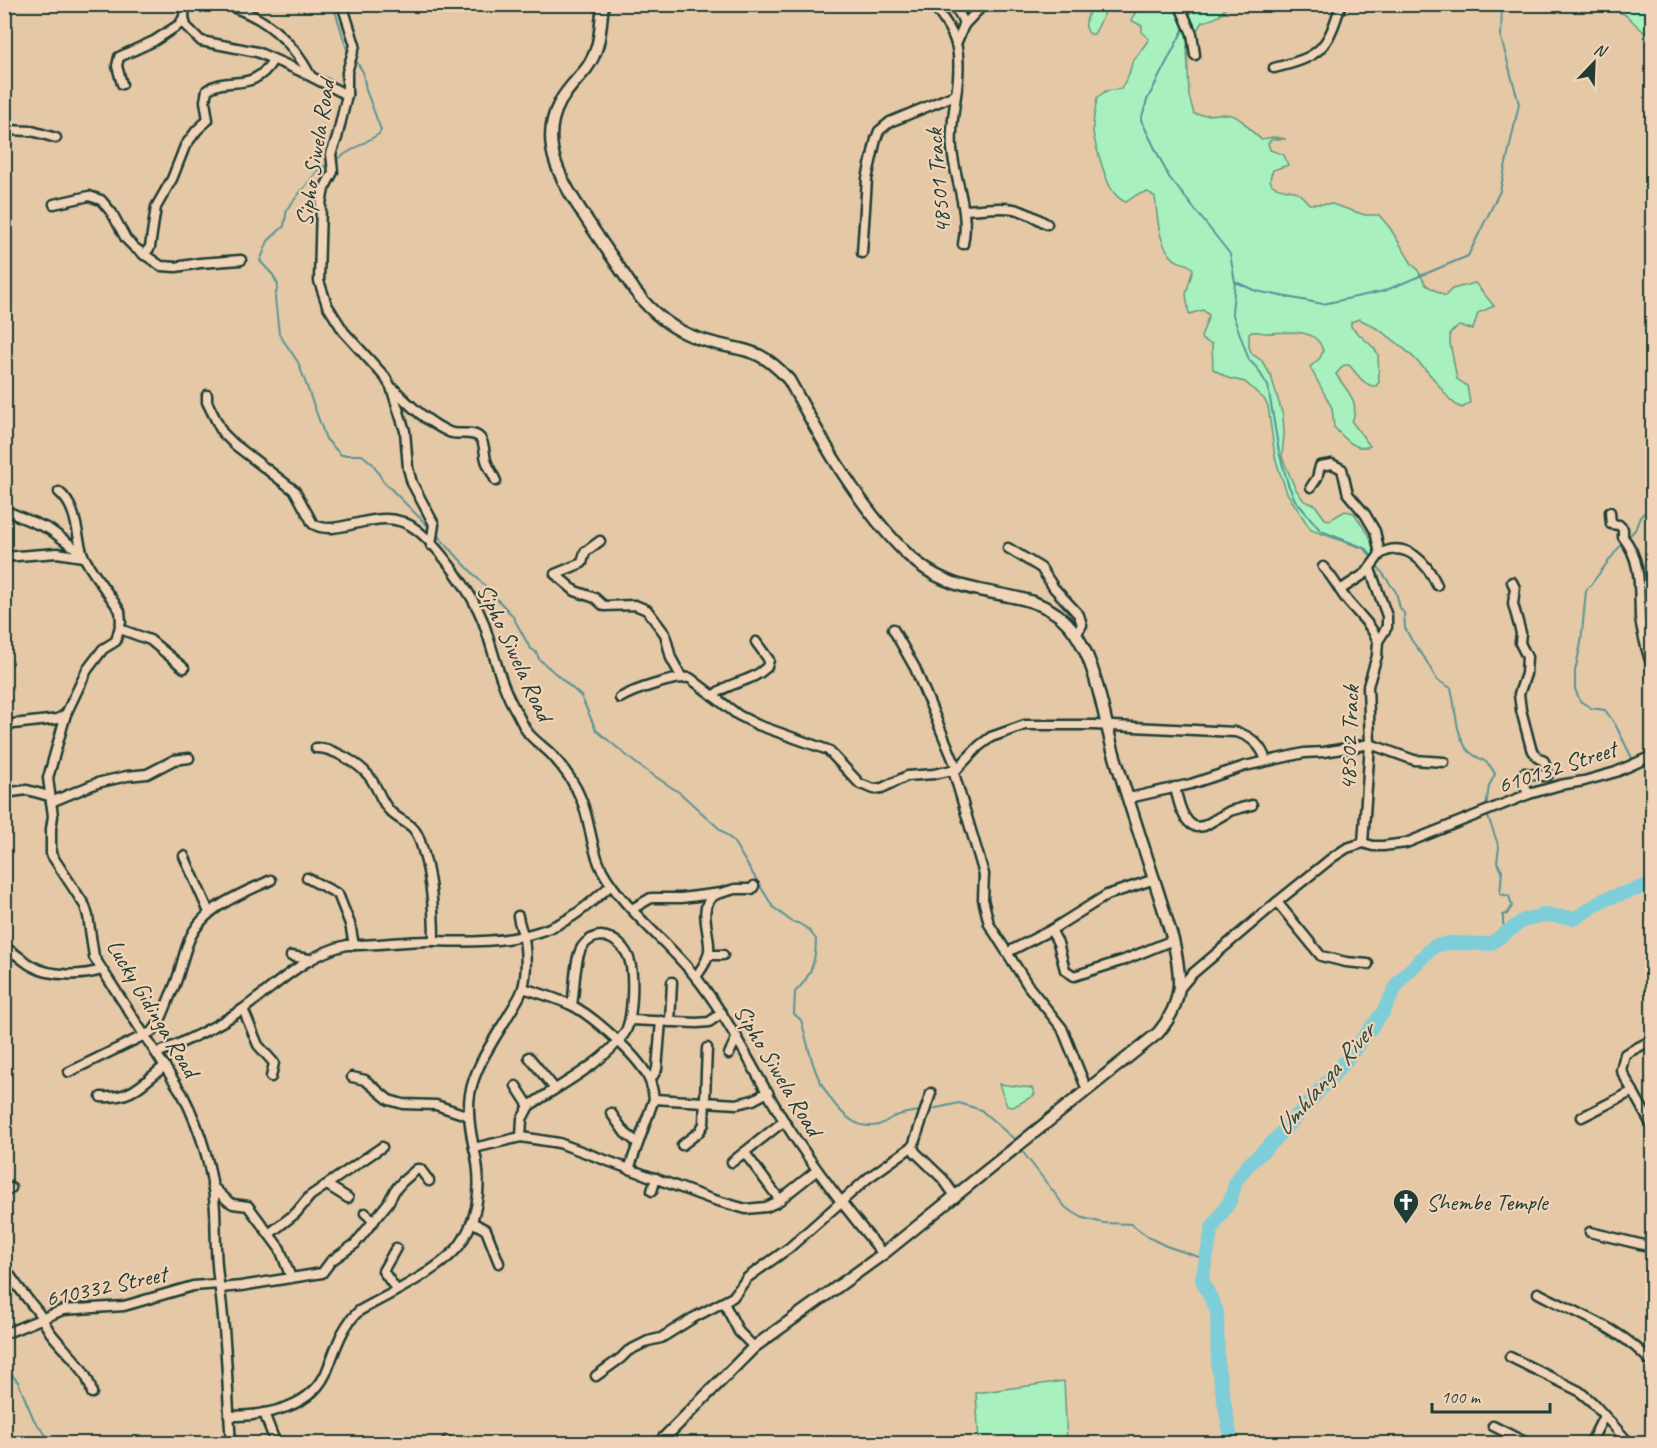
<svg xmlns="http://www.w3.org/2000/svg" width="1657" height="1448" viewBox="0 0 1657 1448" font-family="Caveat,sans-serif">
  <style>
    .green { fill: #a8f1bf; stroke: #64977a; stroke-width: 1.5 }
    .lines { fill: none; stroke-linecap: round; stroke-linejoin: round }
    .stream { stroke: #589497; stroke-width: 2 }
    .river { stroke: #7eced9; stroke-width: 14 }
    .minor-casing { stroke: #1f3d34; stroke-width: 13 }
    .tertiary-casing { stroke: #1f3d34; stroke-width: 15 }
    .minor { stroke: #f1d3b7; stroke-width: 8 }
    .tertiary { stroke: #f1d3b7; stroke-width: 10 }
    .labels { text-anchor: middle; stroke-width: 4.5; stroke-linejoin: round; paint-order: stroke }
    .street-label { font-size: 24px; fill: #1f3d34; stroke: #f1d3b7 }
    .poi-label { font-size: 24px; fill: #1f3d34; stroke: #f1d3b7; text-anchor: start }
    .water-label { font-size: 26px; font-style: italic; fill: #284c44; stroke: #f1d3b7 }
  </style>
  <rect width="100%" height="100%" fill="#e5c8a6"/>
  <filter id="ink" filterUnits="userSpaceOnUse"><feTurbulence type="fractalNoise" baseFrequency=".0167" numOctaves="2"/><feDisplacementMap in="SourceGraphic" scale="12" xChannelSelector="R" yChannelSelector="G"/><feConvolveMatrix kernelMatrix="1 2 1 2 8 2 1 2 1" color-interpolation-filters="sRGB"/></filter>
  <g filter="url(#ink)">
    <!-- green -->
    <g class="green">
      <path d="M1095,5H1109C1103,15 1100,24 1094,34H1090C1081,26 1088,13 1095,5Z"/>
      <path d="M1133,5H1226C1222,17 1214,19 1202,22L1187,46L1189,96L1194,114C1208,117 1221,111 1234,116C1245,120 1251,133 1261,139L1274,137L1286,139H1272L1268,143L1270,150L1284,155L1288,165L1273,170C1263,190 1282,188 1294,191C1300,193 1305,199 1309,204H1332L1365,215H1379L1390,228L1412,264L1417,269L1426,285L1445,296L1452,289L1475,283L1494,306L1478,313L1473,329L1459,326L1450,333V343L1457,379L1467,386L1470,403L1462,408C1449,403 1442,388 1433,378C1413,355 1386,331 1359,319L1351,322V327L1374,348L1378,355L1379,382L1376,386C1364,387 1357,373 1349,365H1344L1336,374C1346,391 1361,401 1352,422L1370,446C1356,452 1343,437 1334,427L1332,408L1310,367L1320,358L1323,351C1317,326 1286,333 1267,333C1262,333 1258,331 1252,332L1249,334V347L1252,354L1262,361L1271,376L1283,416L1284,434L1282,457L1295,488L1304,501L1315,505L1325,519L1330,520L1345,511L1354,513L1371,539L1376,553L1373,557H1371L1365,549L1311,530L1287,493L1280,473L1275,457L1268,406L1264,399L1245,382L1228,378L1213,369L1212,344L1202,340L1201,337L1209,315L1203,310L1189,314L1186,294L1193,269C1188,262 1179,264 1173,258C1157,242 1158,217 1155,197L1148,192L1138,194L1126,202C1120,200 1116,196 1112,190C1106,181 1094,142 1093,131C1092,120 1096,109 1097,98L1106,91L1121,89L1129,74L1132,63L1149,39L1142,32V26L1131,20L1137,10Z"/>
      <path d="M1607,5H1652V92L1648,76L1647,35L1627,16Z"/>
      <path d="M999,1084L1032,1088L1035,1095L1013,1107L1007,1106Z"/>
      <path d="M1064,1381L1067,1443H979L976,1393Z"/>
    </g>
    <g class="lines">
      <!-- stream -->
      <g class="stream">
        <path d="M333,4L348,53"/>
        <path d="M1187,14L1189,4"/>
        <path d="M1184,28L1147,100L1141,120L1169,177L1230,254L1235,282L1232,312L1249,360L1257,368L1268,386L1279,452L1288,484L1295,500L1321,531L1367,549L1373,559"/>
        <path d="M335,160L379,134L381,130L366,90L363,72L355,59"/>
        <path d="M330,163L319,169L287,209L284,226L268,241L260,261L273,275L278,285L275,298L279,334L298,362L326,439L341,455H362L373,464L383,481L431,529"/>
        <path d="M1236,282L1256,291L1323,304L1384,291L1468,256L1500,191L1519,104L1501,38L1502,4"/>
        <path d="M435,533L512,615L530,648L536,652L539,659L581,696L596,730L638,765L680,793L733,841L773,907L792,922L798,923L808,929L816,939C816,961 811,977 795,992L794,1014L801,1020C807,1039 810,1061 819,1079C828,1097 846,1125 868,1126C880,1127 884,1122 893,1117C902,1113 911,1112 921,1111"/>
        <path d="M1627,538L1635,530L1640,517L1652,506"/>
        <path d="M1623,542L1586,591L1581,643L1575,671V689L1580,701L1591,708L1605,710L1615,724L1632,758L1637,761"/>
        <path d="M1376,564L1396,592L1400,608L1404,613L1405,628L1412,641L1424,657L1437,680L1451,688C1456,707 1455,733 1467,749C1476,761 1487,756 1495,774L1489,786L1486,808"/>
        <path d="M1642,763L1652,770"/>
        <path d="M1487,814L1499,847L1497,862L1502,871L1500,894L1509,896L1512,906L1507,914L1503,915V924L1511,930"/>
        <path d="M928,1110L959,1103L981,1110L1014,1139"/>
        <path d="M1022,1151L1066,1208L1083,1218L1104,1223L1131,1224L1150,1238L1166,1246L1205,1259"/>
        <path d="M4,1366L18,1382L34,1420L53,1444"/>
      </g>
      <!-- river -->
      <path class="river" d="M1232,1444L1218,1368L1217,1311L1202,1280L1212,1228L1230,1201L1236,1181L1248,1165L1274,1141L1345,1062L1383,1012L1399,981L1434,946L1449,943L1490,944L1524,920L1543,915L1576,918L1603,900L1652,884"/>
      <!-- minor casing -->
      <g class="minor-casing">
        <g id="minor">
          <path d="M185,4L184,17L186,26L201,41L257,52L298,70L347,95"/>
          <path d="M342,4L355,45L347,72V95L337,138L331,154L333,172L324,189L321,204L319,281L327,305L344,332L385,377L391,387L405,431L408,468L412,483L434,524L431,545"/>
          <path d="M932,4C942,16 954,33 957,48C963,81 949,116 952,149C955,181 970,212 963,244"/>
          <path d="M1179,4L1192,34L1195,55"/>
          <path d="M933,5C950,5 960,7 964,25"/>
          <path d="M235,8C269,20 293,43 310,75"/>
          <path d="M956,44L964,25L984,4"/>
          <path d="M1274,68C1320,57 1327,50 1341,4"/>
          <path d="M122,84L117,66L119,57L154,41L180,24L184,17"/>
          <path d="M4,130L32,131L56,138"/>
          <path d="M54,204L89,196L101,200L112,213L126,239L135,248L161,266L176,267L200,263L241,260"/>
          <path d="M965,210C1005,208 1010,202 1047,224"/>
          <path d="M862,253L867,179L876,139L879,131L890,122L955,95"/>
          <path d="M144,255L150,247L156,207L172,179L185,146L197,130L208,120L205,101L207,90C229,75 253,94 273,60"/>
          <path d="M394,389C410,406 427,422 449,432C458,436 472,430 480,438C485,443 484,453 486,460C488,467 493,474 496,481"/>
          <path d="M207,395V402L222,432L234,444L295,491L313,524C340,540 381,501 417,530C440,548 472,593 483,621C494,652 500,685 517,713C521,720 524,728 529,734C536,742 544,747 551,754C563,767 575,783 581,799C591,822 590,847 602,870C625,912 673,945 702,985C735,1029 757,1078 786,1124C815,1170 849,1212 883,1254"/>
          <path d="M1311,487L1317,478L1320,466L1332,464L1342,469L1348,494L1365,514L1375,531L1380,554"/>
          <path d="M59,492C77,507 76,531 82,552C86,566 111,596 120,611L121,622L116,641L103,649L87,670L66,714L48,778L53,816L51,829V854L85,906L88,916L94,957L183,1095C201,1131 213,1170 215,1210C216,1234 215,1259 219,1283C227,1336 227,1390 231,1444"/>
          <path d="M4,510L49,529L82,553"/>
          <path d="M1610,512L1611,524L1619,525L1623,529V537C1642,560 1639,589 1640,617C1642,634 1647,651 1652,667"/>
          <path d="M600,541L585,552L582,563L555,574L575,591L595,598L604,606L635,605L647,610L665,634L671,658L682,678"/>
          <path d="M1008,548L1041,568L1054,588L1079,615L1082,625L1076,635"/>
          <path d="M4,557L57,553L83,557"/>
          <path d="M1323,567C1333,577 1338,588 1346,599C1357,613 1371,624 1378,641"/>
          <path d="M1512,582L1515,588L1513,604L1521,633L1520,643L1527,657L1526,674L1519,694L1521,710L1531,748L1538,758L1544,761L1548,775L1543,776L1524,773L1523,783L1529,794"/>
          <path d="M1340,590L1366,573L1380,554C1406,539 1427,563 1437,585"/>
          <path d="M120,629L150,640L184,668"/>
          <path d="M893,629L915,668L957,769"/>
          <path d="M713,696C731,680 749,684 767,667L769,660L756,642"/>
          <path d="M620,698C633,690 676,676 690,678L738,715L758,725L828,750L860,784L874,789L882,788L907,776L934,774L957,769L979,746L991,737L1025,725H1093L1235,732C1250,735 1262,746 1266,761"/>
          <path d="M4,725L58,719L66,714"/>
          <path d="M316,748C331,747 358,763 368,775C377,785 380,800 389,810C401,824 413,820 420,841C431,873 434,908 434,941"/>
          <path d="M953,770L984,874L983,899L989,924L1029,987L1062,1028L1087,1090"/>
          <path d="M1175,787C1178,800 1182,822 1196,827L1204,826L1230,811L1252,805"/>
          <path d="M4,793L27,790L49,796"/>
          <path d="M1129,798L1191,784L1245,766L1304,753L1324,752L1370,744L1414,760L1444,762"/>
          <path d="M51,802L97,783L127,776L147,774L174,760L189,758"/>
          <path d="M1363,843L1370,744L1368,686L1377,656L1378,641L1387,627V616L1370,569"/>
          <path d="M184,856L209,912"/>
          <path d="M307,878L338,894L350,924L354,945"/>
          <path d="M1277,902L1321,956L1346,962L1368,964"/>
          <path d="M632,909L651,898H681L721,893L735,889H752L754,886"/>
          <path d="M1051,930L1058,943L1065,970L1074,976L1124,960L1173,940"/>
          <path d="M4,948C16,952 22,961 32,966C51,977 82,976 102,970"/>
          <path d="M1008,952L1051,930L1107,895L1155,879"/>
          <path d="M708,955H723"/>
          <path d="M291,956L309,959"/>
          <path d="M696,977C701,969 708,961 709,951C711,933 695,904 717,894"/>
          <path d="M523,988C539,993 556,998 571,1005C592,1015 638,1056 648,1077C652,1084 653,1091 654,1099L629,1169"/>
          <path d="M1180,988L1191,975L1277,902L1333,857L1347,848L1363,843L1373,846H1383L1406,843L1529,794L1560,785L1584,781L1616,772L1652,756"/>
          <path d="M243,1009L258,1045L274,1063L271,1077"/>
          <path d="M631,1020L697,1023L709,1022L722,1013"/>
          <path d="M670,1022L672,982"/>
          <path d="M1652,1040L1625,1054L1621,1070L1652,1126"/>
          <path d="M157,1053C187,1041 216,1027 243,1009C277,985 306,954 347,945C376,946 406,940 435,941C483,943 539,942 580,911C591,903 601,894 611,885"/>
          <path d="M729,1054L737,1037"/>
          <path d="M529,1057L555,1089"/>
          <path d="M69,1072L153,1031C162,1021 165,1007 171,994C179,978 181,963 187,946C199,908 239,895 271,880"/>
          <path d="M352,1077L365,1080L389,1100L403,1104L436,1105L469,1116"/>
          <path d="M650,1081L657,1069L661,1021"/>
          <path d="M516,1086L529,1106"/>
          <path d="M931,1093L913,1146L915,1152L943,1179L955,1196"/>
          <path d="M101,1097C133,1099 141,1084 165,1066"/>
          <path d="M654,1099L737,1104L753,1100L768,1092"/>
          <path d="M611,1113L625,1133L638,1143"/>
          <path d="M1582,1117L1633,1091"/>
          <path d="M521,1137L522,1119L529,1106C561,1084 601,1065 624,1034C633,1022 634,977 630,962C627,949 615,937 601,936C594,936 586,941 582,947C574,960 575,989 572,1005"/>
          <path d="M682,1145L699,1132L704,1124L707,1048"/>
          <path d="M474,1148L521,1137L559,1143L711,1199L746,1209L766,1207L777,1202L816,1171"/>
          <path d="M745,1153L780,1200"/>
          <path d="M732,1162L784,1121"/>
          <path d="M327,1185L348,1198"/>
          <path d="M212,1186L228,1201L233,1204L248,1206L254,1214L280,1249L291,1278"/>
          <path d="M652,1191L656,1178"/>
          <path d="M4,1192L11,1188"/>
          <path d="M365,1213L374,1221"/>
          <path d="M472,1222L486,1230L499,1263"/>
          <path d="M1590,1232L1652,1247"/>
          <path d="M269,1234L296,1213L310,1196L382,1147"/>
          <path d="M396,1248L383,1271L396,1289"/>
          <path d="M4,1266C14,1283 26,1297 38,1312C42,1318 46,1326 50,1332C65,1352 87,1367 92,1393"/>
          <path d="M220,1288L241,1286L322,1273L331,1261L355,1244L388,1203L395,1190L402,1182L417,1169H420L429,1181"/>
          <path d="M1538,1293C1577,1314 1622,1328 1652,1363"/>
          <path d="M724,1303L739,1332L754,1347"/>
          <path d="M4,1334L63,1310L124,1306L193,1286L219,1284"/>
          <path d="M1510,1357L1579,1391L1592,1402L1630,1444"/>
          <path d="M596,1376L621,1358L628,1351L648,1341L661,1338L693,1318L733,1297L747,1278L789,1248L868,1178L913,1146"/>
          <path d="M264,1413L276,1444"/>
          <path d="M229,1416C265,1416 314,1408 328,1368C336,1348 342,1326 359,1311C387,1295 448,1267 463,1240C480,1212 482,1179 474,1148C470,1130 467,1112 470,1094C475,1066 494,1040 508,1016C513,1007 520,998 523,988C527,973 526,953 524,938C522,930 519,924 518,916"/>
          <path d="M1493,1426L1529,1444"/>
          <path d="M447,1441L448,1444"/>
          <path d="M1590,1444L1604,1416"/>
        </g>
      </g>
      <!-- tertiary casing -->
      <g class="tertiary-casing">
        <path id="tertiary" d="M603,4C600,28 601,49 586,69C577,80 567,89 560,102C536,146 565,186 589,223C604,246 620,268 635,291C652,313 671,329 697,338C738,353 756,342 789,380C817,431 841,476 878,522C897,545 917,568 946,580C983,597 1033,591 1064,620C1095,649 1102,711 1113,750C1132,814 1154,877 1173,940C1182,978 1184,1002 1158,1033L883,1254L754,1347L658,1444"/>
      </g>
      <!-- minor -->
      <use href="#minor" class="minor"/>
      <!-- tertiary -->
      <use href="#tertiary" class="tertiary"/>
    </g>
  </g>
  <!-- icons -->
  <defs>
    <g id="church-pin" transform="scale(1.35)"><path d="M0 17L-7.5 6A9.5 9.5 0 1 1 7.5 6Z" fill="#1f3d34" stroke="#f1d3b7"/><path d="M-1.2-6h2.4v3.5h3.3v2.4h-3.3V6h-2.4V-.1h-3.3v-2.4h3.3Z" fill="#fff"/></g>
  </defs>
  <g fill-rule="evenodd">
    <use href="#church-pin" x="1406" y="1202"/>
  </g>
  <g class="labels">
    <!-- street labels -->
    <g class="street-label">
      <text transform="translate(315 153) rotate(-81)" y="8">Sipho Siwela Road</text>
      <text transform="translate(938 181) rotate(-95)" y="8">48501 Track</text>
      <text transform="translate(515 652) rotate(65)" y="8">Sipho Siwela Road</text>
      <text transform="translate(1349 738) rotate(-88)" y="8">48502 Track</text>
      <text transform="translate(1557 767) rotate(-18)" y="8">610132 Street</text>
      <text transform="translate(153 1008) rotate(59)" y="8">Lucky Gidinga Road</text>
      <text transform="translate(778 1070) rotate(59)" y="8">Sipho Siwela Road</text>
      <text transform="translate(106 1286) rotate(-12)" y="8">610332 Street</text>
    </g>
    <!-- poi labels -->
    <g class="poi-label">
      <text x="1426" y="1210">Shembe Temple</text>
    </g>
    <!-- water labels -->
    <g class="water-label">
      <text transform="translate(1324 1079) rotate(-49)" y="9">Umhlanga River</text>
    </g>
  </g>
  <!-- margin -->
  <rect width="1657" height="1448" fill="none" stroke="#f1d3b7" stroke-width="24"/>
  <rect x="12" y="12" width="1633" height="1424" fill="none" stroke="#1f3d34" stroke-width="2" filter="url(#ink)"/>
  <!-- north arrow -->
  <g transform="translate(1594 63) rotate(23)" stroke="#f1d3b7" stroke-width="4.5" paint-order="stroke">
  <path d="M0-4.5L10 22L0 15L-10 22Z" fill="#1f3d34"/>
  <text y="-9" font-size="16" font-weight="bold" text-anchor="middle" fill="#1f3d34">N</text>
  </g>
  <!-- scale -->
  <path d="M1432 1403v9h118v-9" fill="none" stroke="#1f3d34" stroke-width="3"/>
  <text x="1441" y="1403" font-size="18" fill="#1f3d34" stroke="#f1d3b7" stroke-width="4.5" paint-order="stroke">100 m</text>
</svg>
